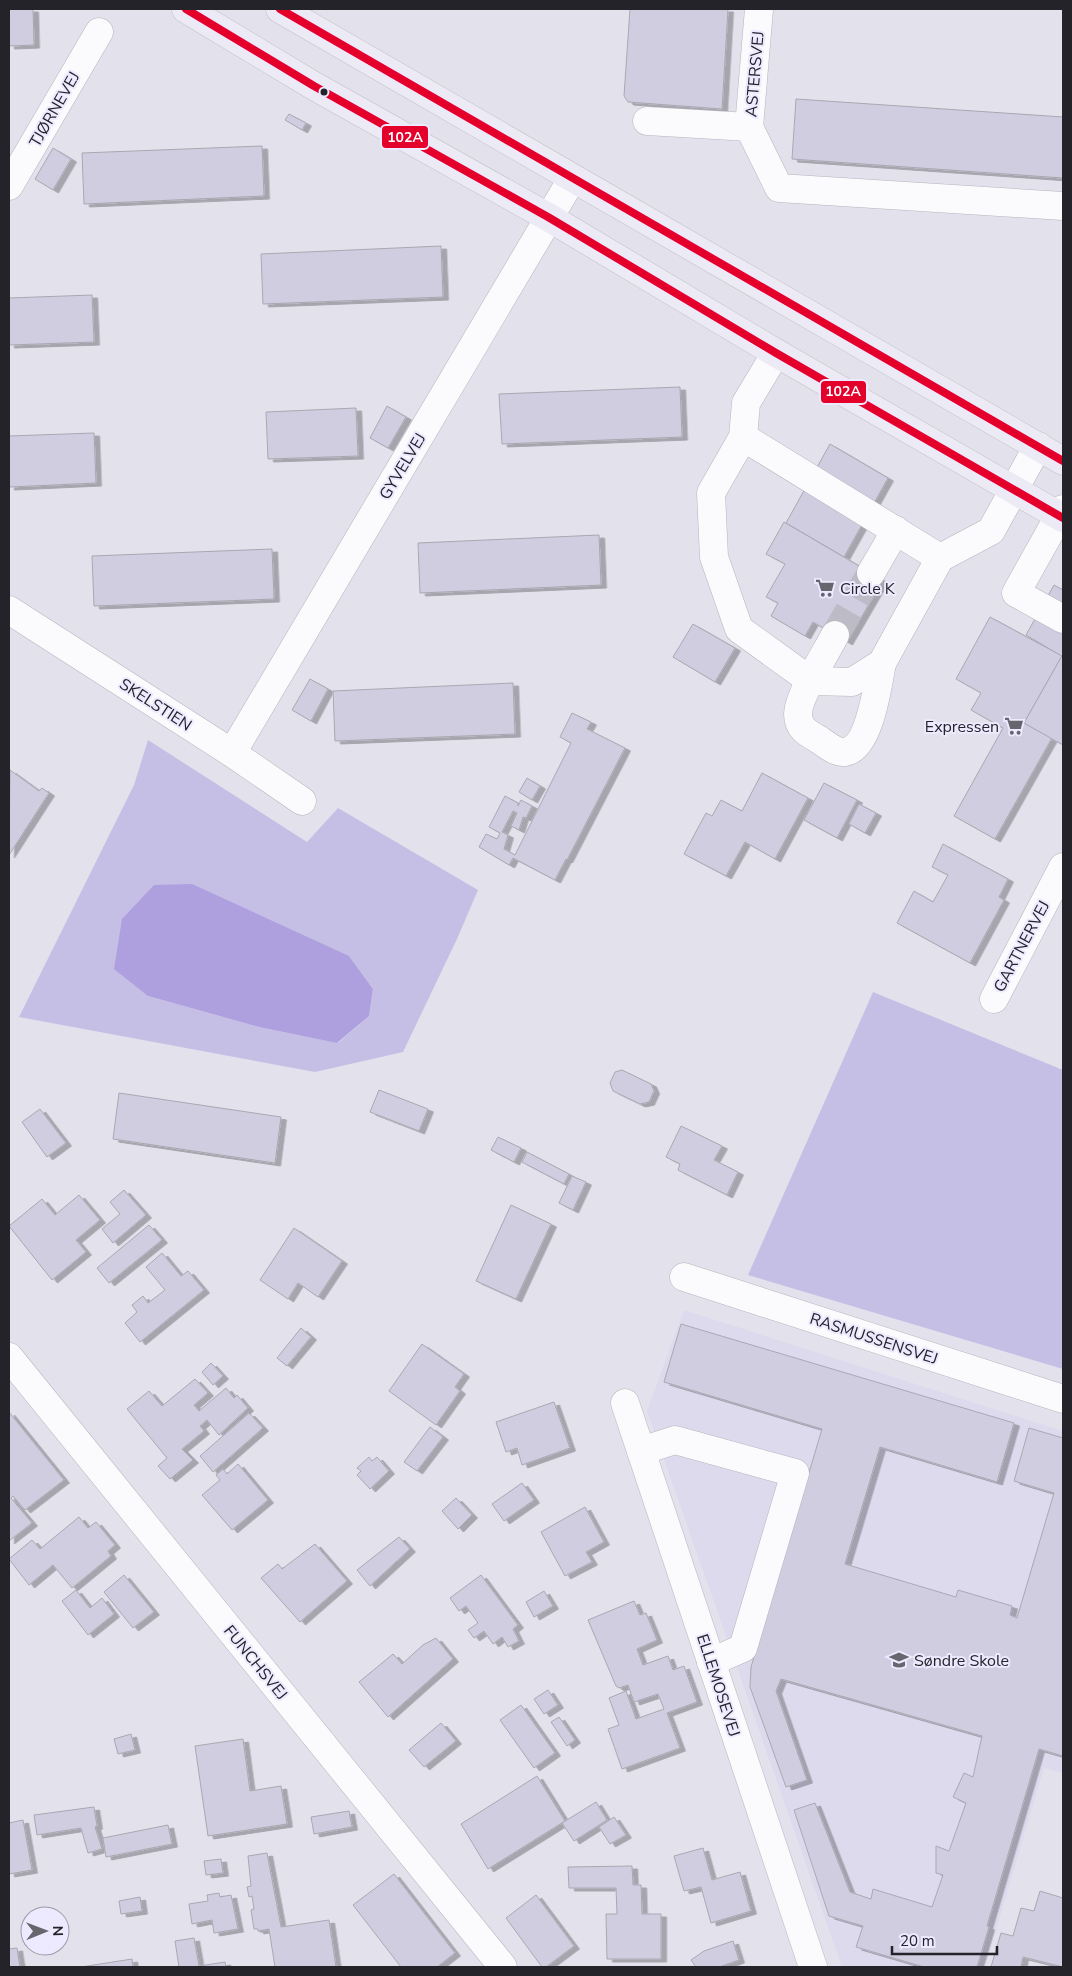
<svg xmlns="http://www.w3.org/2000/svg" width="1072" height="1976" viewBox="0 0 1072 1976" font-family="'Nunito Sans',sans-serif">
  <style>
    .built { fill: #dedaee }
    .green { fill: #c6bfe5; fill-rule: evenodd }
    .water { fill: #ae9fde }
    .building { fill: #d0cde1; stroke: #a9a8b1; filter: url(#shadow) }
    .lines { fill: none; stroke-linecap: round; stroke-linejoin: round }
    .minor-tunnel { stroke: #bdbbc5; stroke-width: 28; stroke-dasharray: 28 14; stroke-linecap: butt }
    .minor-casing { stroke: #b6b4bd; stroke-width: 29 }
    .major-casing { stroke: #c1c0c5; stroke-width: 29 }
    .minor { stroke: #fbfafc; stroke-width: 28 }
    .major { stroke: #eceaf4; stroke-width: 28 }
    .bus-1-casing { stroke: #ede9fe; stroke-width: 11 }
    .bus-1 { stroke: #e4002b; stroke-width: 8 }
    .bus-dot { fill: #24232a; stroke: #ede9fe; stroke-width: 2 }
    .labels { text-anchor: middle; stroke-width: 4; stroke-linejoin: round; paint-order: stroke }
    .street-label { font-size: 16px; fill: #24232a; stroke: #ede9fe }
    .poi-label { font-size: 16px; fill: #24232a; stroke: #ede9fe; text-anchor: start }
    .line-badge { stroke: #ede9fe; stroke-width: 2 }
    .badge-label { font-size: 14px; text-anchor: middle; font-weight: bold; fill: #fff }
  </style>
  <defs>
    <filter id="shadow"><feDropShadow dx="5.5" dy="3" stdDeviation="0" flood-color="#0004"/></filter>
  </defs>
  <rect width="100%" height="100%" fill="#e3e1ec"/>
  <!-- built -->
  <path class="built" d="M684,1310L1063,1431V1773L1044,1768L985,1967H842L647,1411Z"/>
  <!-- green -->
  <g class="green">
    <path d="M148,740L307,842L338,808L478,890L457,939L403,1052L315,1072L19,1017L134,785ZM349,956L373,989L369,1016L338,1043L259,1027L148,996Z"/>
    <path d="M873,992L1063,1070V1369L748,1275Z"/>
  </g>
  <!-- water -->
  <path class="water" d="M192,884L349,956L373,989L369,1016L337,1043L259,1027L148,996L114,969L122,919L154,885Z"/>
  <!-- building -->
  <g class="building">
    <path d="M9,9H33L34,45L9,46Z"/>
    <path d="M630,9H728L722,109L628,102L624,96Z"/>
    <path d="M796,99L1063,117V178L792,159Z"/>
    <path d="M289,114L306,123L302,130L285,120Z"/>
    <path d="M262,146L264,196L84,204L82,153Z"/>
    <path d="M53,148L71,159L53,190L35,179Z"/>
    <path d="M441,246L443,297L263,304L261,254Z"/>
    <path d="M92,295L94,342L9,345V298Z"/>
    <path d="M680,387L682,437L502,444L499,394Z"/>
    <path d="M387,406L406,417L388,448L370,438Z"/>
    <path d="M356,408L358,456L268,459L266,412Z"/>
    <path d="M94,433L96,483L9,487V436Z"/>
    <path d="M830,444L888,478L844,557L786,523Z"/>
    <path d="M784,522L883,580L847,642L813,622L805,636L771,616L778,603L766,597L785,564L766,554Z"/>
    <path d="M599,535L601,585L420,593L418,543Z"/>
    <path d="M272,549L274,599L94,606L92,556Z"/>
    <path d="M1054,585L1063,590V657L1026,635Z"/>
    <path d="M990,617L1062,656L1024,723L1052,738L995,839L954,816L1003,728L971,710L981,693L956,679Z"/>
    <path d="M693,624L735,648L715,682L673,657Z"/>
    <path d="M1063,654V745L1024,723Z"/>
    <path d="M310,679L328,689L311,721L292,710Z"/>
    <path d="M513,683L515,734L335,741L333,691Z"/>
    <path d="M572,713L591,722L587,729L625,748L567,860L566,859L555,880L513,858L509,865L479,847L486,834L497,839L500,833L489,827L505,796L518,803V806L521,800L532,806L526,818L523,817L519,830L511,826L517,813L513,811L502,832L508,835L504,849L515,855L571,743L560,737Z"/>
    <path d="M10,770L39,791L42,788L49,793L9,855Z"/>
    <path d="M762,773L808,798L775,859L745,842L726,876L684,854L706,813L712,816L721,800L742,811Z"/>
    <path d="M527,778L540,786L532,800L519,792Z"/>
    <path d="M824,783L857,800L837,838L804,820Z"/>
    <path d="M859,804L876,813L865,833L849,824Z"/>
    <path d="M943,844L1008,879L999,897L1004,900L970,963L897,923L914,891L933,902L948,875L932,867Z"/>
    <path d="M622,1070L651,1084L654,1091L649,1102L640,1104L613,1091L610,1083L615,1072Z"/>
    <path d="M379,1090L428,1109L419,1131L370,1112Z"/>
    <path d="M119,1093L281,1117L275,1163L113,1139Z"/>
    <path d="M40,1109L66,1143L47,1157L22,1122Z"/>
    <path d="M681,1126L722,1146L714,1160L738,1172L727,1195L678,1170L680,1164L666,1157Z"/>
    <path d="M498,1137L521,1148L514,1162L491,1150Z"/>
    <path d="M527,1152L569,1174L564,1184L522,1162Z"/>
    <path d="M572,1176L586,1182L573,1210L559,1203Z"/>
    <path d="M124,1190L146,1215L113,1243L102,1229L120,1214L110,1202Z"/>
    <path d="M79,1195L100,1220L76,1240L86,1252L52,1280L9,1226L42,1199L55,1215Z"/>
    <path d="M511,1205L551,1224L516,1299L476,1281Z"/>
    <path d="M149,1225L162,1240L109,1283L97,1268Z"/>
    <path d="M294,1228L342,1261L318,1297L298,1283L288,1299L260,1280Z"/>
    <path d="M162,1253L181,1276L188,1271L204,1290L140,1342L125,1323L137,1312L132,1305L143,1296L148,1303L165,1290L146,1267Z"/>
    <path d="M681,1324L1014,1423L997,1482L880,1447L845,1564L956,1597L958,1590L1012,1606L1010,1615L1017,1618L1054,1493L1014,1481L1029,1428L1063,1438V1756L1039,1749L987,1926L989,1927L977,1967H924L856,1947L863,1926L829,1916L794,1810L815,1803L850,1892L871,1899L873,1889L932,1907L943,1875L936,1873V1846L949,1851L966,1803L953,1797L964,1773L973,1777L982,1736L781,1679L776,1691L807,1780L786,1787L750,1687L751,1667L822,1429L664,1382Z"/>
    <path d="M301,1328L311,1337L287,1366L277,1358Z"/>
    <path d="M422,1344L464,1374L455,1387L460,1391L436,1425L389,1391Z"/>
    <path d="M211,1363L223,1376L213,1385L202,1372Z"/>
    <path d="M195,1379L208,1393L194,1405L199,1411L226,1388L234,1398L237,1395L248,1408L219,1435L207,1420L200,1426L204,1431L182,1449L193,1460L170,1479L158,1466L167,1458L127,1409L149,1391L162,1406Z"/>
    <path d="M554,1402L570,1448L522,1465L517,1448L506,1452L496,1422Z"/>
    <path d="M9,1412L64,1480L25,1510L13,1496L11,1498L32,1523L9,1541Z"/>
    <path d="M249,1413L263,1428L213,1472L200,1456Z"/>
    <path d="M430,1427L443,1437L417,1471L404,1462Z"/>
    <path d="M369,1457L372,1461L377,1457L389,1471L370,1489L357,1475L361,1471L357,1468Z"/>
    <path d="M238,1464L268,1500L232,1530L202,1495L220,1480L216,1475L223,1469L227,1474Z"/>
    <path d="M522,1483L534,1500L504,1521L492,1504Z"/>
    <path d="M456,1498L472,1515L458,1529L442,1511Z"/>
    <path d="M585,1507L604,1542L586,1552L592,1562L565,1576L541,1532Z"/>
    <path d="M79,1517L88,1528L96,1522L115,1545L108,1551L111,1556L72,1588L53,1565L29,1585L9,1559L32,1540L40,1549Z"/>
    <path d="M399,1537L410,1549L370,1586L357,1570Z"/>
    <path d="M315,1544L347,1581L300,1622L261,1578L278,1564L282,1569Z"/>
    <path d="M124,1575L154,1612L133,1628L104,1592Z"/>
    <path d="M481,1575L518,1625L513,1629L519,1641L508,1647L502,1637L493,1644L484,1631L474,1638L468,1630L478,1623L466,1606L459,1611L450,1598Z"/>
    <path d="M76,1590L90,1608L102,1598L114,1614L88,1635L62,1601Z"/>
    <path d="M544,1591L553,1606L534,1617L526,1602Z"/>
    <path d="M634,1601L640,1615L646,1613L657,1640L637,1649L643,1665L668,1656L673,1670L684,1666L697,1702L667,1713L680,1748L622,1769L608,1729L619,1725L609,1698L626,1691L636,1719L664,1709L658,1694L634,1702L628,1685L619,1688L616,1686L588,1620Z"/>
    <path d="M436,1638L453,1659L388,1717L359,1682L393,1654L402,1664L423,1645Z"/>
    <path d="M548,1690L558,1705L544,1714L534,1699Z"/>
    <path d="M521,1705L555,1753L534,1768L500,1720Z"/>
    <path d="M559,1717L575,1740L567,1746L551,1722Z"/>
    <path d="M441,1723L456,1741L424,1767L409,1750Z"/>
    <path d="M131,1734L135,1750L118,1754L114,1739Z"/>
    <path d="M243,1739L250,1791L281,1786L287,1824L208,1836L195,1746Z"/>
    <path d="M537,1776L565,1821L488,1869L461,1824Z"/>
    <path d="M596,1802L607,1820L574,1841L562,1823Z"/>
    <path d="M94,1807L97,1826L95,1827L102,1849L88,1853L81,1828L37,1835L34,1815Z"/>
    <path d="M349,1811L352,1827L314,1834L311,1817Z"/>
    <path d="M614,1817L626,1835L610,1844L599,1827Z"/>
    <path d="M23,1820L32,1870L9,1874V1823Z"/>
    <path d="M168,1825L172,1844L106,1857L103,1838Z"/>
    <path d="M703,1848L712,1880L740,1872L751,1911L711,1923L701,1887L684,1891L674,1856Z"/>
    <path d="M267,1853L281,1927L329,1920L336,1967H275L269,1929L258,1931V1929H254L251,1910L254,1909L252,1896L249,1897L247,1887L251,1886L248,1856Z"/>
    <path d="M221,1859L223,1873L206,1875L204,1861Z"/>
    <path d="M632,1866L633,1885H641L642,1914H661V1959H607L606,1914H617L616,1888H569L568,1867Z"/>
    <path d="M394,1874L455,1953L437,1967H401L353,1905Z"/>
    <path d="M1040,1891L1063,1898V1967L1023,1957L1021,1967H991L1001,1933L1013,1936L1021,1908L1034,1911Z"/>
    <path d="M219,1893L220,1897L231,1895L238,1929L214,1933L212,1920L192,1924L189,1904L208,1901L207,1895Z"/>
    <path d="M536,1895L574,1946L546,1967H542L506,1918Z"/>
    <path d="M140,1897L142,1911L121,1914L119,1901Z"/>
    <path d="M194,1938L199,1966L225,1962L226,1967H179L175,1941Z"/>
    <path d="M733,1941L739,1960L719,1967H696L691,1960L704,1951Z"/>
    <path d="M17,1948L20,1967H9V1949Z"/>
    <path d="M132,1959L133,1967H81Z"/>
  </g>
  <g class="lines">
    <!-- minor-tunnel -->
    <path class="minor-tunnel" d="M835,635L871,573"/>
    <!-- minor casing -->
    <g class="minor-casing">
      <g id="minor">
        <path d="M647,121L749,127L759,9"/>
        <path d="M749,127L779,188L1063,206"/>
        <path d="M9,186L99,32"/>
        <path d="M776,353L746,403L743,437L711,493L714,557L739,629L811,681L852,682L882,663L940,558L991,531L1038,446"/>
        <path d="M743,437L940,558"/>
        <path d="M1063,509L1016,593L1063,619"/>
        <path d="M871,573L896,530"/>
        <path d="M9,610L232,753L302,801"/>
        <path d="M835,635C826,653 798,696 798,714C798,728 807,733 818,739C825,744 836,753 845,752C870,748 878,683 882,663"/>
        <path d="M232,753L572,179"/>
        <path d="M994,999L1063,867"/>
        <path d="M684,1277L1063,1399"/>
        <path d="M9,1357L503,1967"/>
        <path d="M625,1403L813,1967"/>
        <path d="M641,1451L675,1440L795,1473L743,1648L711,1662"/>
      </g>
    </g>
    <!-- major casing -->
    <g class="major-casing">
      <g id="major">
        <path d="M186,9L314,86L548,217L776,353L1063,518"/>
        <path d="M280,9L1063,461"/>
      </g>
    </g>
    <!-- minor -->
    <use href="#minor" class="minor"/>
    <!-- major -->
    <use href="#major" class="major"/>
    <!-- bus-1 casing -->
    <g class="bus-1-casing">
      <g id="bus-1">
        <path d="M186,9L314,86L548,217L776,353L1063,518"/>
        <path d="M280,9L1063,461"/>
      </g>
    </g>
    <!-- bus-1 -->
    <use href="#bus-1" class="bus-1"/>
  </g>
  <!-- icons -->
  <defs>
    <g id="supermarket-bare" transform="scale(1.5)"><path d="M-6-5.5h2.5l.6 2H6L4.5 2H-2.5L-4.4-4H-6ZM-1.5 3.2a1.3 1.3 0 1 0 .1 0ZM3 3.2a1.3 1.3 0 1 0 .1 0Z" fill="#67666e" stroke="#ede9fe" stroke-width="2.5" paint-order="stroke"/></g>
    <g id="school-bare" transform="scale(1.5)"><path d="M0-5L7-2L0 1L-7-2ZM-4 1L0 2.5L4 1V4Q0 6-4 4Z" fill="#67666e" stroke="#ede9fe" stroke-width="2.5" paint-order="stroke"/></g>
  </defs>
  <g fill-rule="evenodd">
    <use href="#supermarket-bare" x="825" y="588"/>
    <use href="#supermarket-bare" x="1014" y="726"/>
    <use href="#school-bare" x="899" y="1660"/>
  </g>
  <!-- markers -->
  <circle class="bus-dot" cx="324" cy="92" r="4.5"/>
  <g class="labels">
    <!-- street labels -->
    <g class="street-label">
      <text transform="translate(754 74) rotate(-85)" y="6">ASTERSVEJ</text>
      <text transform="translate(54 109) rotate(-60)" y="6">TJØRNEVEJ</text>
      <text transform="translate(402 466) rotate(-59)" y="6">GYVELVEJ</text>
      <text transform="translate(156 704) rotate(33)" y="6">SKELSTIEN</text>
      <text transform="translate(1021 946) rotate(-62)" y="6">GARTNERVEJ</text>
      <text transform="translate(874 1338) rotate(18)" y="6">RASMUSSENSVEJ</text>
      <text transform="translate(256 1662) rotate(51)" y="6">FUNCHSVEJ</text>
      <text transform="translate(719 1685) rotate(72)" y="6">ELLEMOSEVEJ</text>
    </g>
    <!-- poi labels -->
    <g class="poi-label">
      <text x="840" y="594">Circle K</text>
      <text x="999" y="732" text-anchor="end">Expressen</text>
      <text x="914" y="1666">Søndre Skole</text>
    </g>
  </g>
  <g class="line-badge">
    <rect x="381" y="125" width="48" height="24" rx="5" fill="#e4002b"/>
    <rect x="820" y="380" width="47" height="24" rx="5" fill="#e4002b"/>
  </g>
  <g class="badge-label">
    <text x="405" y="142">102A</text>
    <text x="843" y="396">102A</text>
  </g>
  <!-- border -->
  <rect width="1072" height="1976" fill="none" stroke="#24232a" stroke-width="20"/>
  <!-- north arrow -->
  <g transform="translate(45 1931) rotate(89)"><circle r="24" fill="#ede9fe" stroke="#9d9aa9"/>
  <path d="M0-4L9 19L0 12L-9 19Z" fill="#67666e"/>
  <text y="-8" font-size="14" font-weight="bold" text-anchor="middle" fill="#24232a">N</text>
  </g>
  <!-- scale -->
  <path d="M892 1946v8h105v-8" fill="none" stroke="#24232a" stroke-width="2.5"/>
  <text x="900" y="1946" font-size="15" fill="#24232a" stroke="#ede9fe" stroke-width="4" paint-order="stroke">20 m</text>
</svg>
